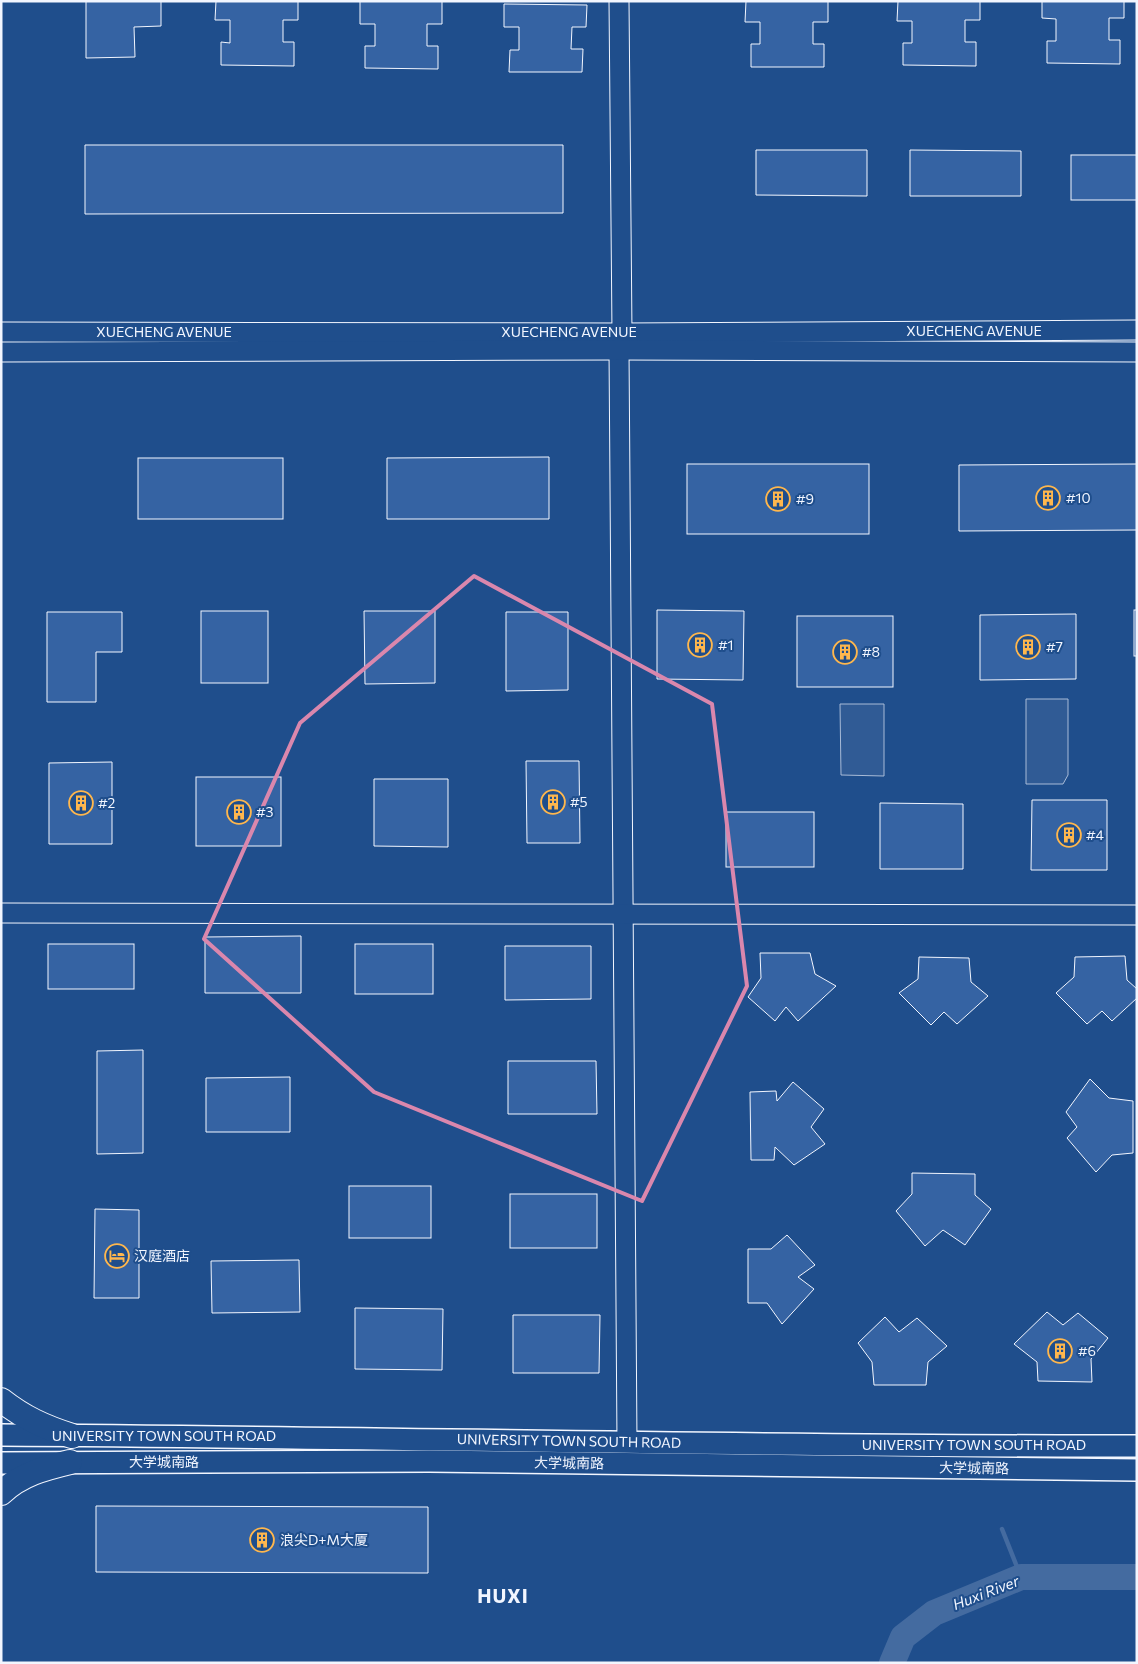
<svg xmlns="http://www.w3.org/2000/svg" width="1138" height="1664" viewBox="0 0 1138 1664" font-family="Commissioner,'Noto Sans SC',sans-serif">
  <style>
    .green { fill: #305b95; stroke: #a8bbd7 }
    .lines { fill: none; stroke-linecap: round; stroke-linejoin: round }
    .stream { stroke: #446ba0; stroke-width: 4.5 }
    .river { stroke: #446ba0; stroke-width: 26 }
    .building { fill: #3563a3; stroke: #f2f6ff }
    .secondary-casing { stroke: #f2f6ff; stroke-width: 21 }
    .primary-casing { stroke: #f2f6ff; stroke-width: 24 }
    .highway-casing { stroke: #f2f6ff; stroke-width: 26 }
    .secondary { stroke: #1f4e8c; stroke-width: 19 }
    .primary { stroke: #1f4e8c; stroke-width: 21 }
    .highway { stroke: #1f4e8c; stroke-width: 24 }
    .marked { fill: none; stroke: #da87ad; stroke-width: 4; stroke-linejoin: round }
    .labels { text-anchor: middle; stroke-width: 4; stroke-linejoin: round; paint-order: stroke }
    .street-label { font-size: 14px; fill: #f2f6ff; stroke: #1f4e8c }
    .poi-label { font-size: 14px; fill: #f2f6ff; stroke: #1f4e8c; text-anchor: start }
    .water-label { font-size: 15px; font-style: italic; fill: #f2f6ff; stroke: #1f4e8c }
    .district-label { font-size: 19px; font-weight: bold; letter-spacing: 1px; fill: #f2f6ff; stroke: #1f4e8c }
  </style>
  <rect width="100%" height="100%" fill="#1f4e8c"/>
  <!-- green -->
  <g class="green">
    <path d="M1026,699H1068V775L1063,784H1026Z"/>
    <path d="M840,704H884V776L841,775Z"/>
  </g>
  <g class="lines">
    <!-- stream -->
    <path class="stream" d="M1002,1529L1021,1577"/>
    <!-- river -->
    <path class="river" d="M892,1663L903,1637L934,1613L1021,1577H1137"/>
  </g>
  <!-- building -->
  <g class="building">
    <path d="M86,1H161V26L134,27L135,57L86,58Z"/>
    <path d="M216,1H298V20H283V42H294V66L221,65V42L230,43V20H215Z"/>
    <path d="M360,1H442V24H427V46H438V69L365,68V46H375V24H360Z"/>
    <path d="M746,1H828V22H813V44H824V67H751V44H760V22H745Z"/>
    <path d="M898,1H980V20H965V42H976V66L903,65V43H912V21H897Z"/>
    <path d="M1042,1H1124V18H1109V40H1120V64L1047,63V41H1056V19L1042,18Z"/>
    <path d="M504,4L587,5L586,27H572L571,49H583L582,72H509L510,50H519V27H504Z"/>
    <path d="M85,145H563V213L85,214Z"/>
    <path d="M756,150H867V196L756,195Z"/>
    <path d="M910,150L1021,151V196H910Z"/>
    <rect x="1071" y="155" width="66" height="45"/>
    <path d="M549,457V519H387V458Z"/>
    <rect x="138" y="458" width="145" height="61"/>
    <rect x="687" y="464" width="182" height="70"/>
    <path d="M1137,464V530L959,531V465Z"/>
    <path d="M657,610L744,611L743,680L657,679Z"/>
    <rect x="1134" y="610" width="3" height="46"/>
    <rect x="201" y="611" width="67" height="72"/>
    <path d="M364,611H435V683L365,684Z"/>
    <path d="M47,612H122V652H96V702H47Z"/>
    <path d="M506,612H568V690L506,691Z"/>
    <path d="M1076,614V679L980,680V615Z"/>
    <rect x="797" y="616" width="96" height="71"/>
    <path d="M526,761H579L580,843H527Z"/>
    <path d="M112,762V844H49V763Z"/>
    <rect x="196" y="777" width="85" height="69"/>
    <path d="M374,779H448V847L374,846Z"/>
    <path d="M1032,800H1107V870H1031Z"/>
    <path d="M880,803L963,804V869H880Z"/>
    <rect x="726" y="812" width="88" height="55"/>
    <path d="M301,936V993H205V937Z"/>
    <rect x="48" y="944" width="86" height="45"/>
    <rect x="355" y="944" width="78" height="50"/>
    <path d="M505,946H591V999L505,1000Z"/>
    <path d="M760,953H810L815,974L836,986L798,1021L786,1007L775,1021L748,997L761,978Z"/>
    <path d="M1125,956L1127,980L1137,989V998L1112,1021L1102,1011L1087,1024L1056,993L1074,977L1075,957Z"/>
    <path d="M919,957L969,958L971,982L988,996L957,1024L944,1012L931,1025L899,993L918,979Z"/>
    <path d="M143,1050V1153L97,1154V1051Z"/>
    <path d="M508,1061H596L597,1114H508Z"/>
    <path d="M290,1077V1132H206V1078Z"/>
    <path d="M1090,1079L1109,1098L1133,1101V1153L1112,1155L1096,1172L1067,1138L1077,1127L1066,1112Z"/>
    <path d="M793,1082L824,1109L811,1127L825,1144L794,1165L775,1147L774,1160H751L750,1092L776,1091L777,1101Z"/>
    <path d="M912,1173L975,1174V1195L991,1209L965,1245L943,1230L925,1246L896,1211L912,1194Z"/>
    <rect x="349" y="1186" width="82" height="52"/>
    <rect x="510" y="1194" width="87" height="54"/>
    <path d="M95,1209L139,1210V1298H94Z"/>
    <path d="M787,1235L815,1265L798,1277L814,1289L782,1324L767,1303H748V1249H771Z"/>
    <path d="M299,1260L300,1312L212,1313L211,1261Z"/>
    <path d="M355,1308L443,1309L442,1370L355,1369Z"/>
    <path d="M1047,1312L1063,1325L1078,1313L1108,1338L1091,1359L1092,1382L1038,1381L1037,1362L1014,1344Z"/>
    <path d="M513,1315H600L599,1373H513Z"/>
    <path d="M885,1317L899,1332L917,1318L947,1346L928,1362L926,1385H874L872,1362L858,1343Z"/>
    <path d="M96,1506L428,1507V1573L96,1572Z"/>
  </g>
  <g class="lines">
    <!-- secondary casing -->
    <g class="secondary-casing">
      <g id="secondary">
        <path d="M619,1L622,333L619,350L627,1442"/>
        <path d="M1,332L622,333L1137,330"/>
        <path d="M1,352L619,350L1137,352"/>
        <path d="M1,913L1137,915"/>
      </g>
    </g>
    <!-- primary casing -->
    <g class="primary-casing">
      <g id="primary">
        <path d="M1,1435C380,1437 758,1447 1137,1446"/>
        <path d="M1,1463L429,1461L1137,1470"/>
      </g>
    </g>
    <!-- highway casing -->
    <g class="highway-casing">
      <g id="highway">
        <path d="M1,1400C24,1418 44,1427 72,1436"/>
        <path d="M1,1493C21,1474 45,1468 70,1462"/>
      </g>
    </g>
    <!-- secondary -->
    <use href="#secondary" class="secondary"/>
    <!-- primary -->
    <use href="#primary" class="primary"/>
    <!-- highway -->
    <use href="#highway" class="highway"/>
  </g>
  <!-- marked area -->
  <path class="marked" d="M474,576L712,704L747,986L642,1201L374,1092L204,939L300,723Z"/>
  <!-- icons -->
  <defs>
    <g id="building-ring" transform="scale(1.25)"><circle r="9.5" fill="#1f4e8c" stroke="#ffb74d" stroke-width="1.5"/><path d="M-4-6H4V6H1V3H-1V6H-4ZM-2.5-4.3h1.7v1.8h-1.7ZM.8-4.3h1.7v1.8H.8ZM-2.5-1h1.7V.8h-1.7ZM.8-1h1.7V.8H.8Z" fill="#ffb74d"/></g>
    <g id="hotel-ring" transform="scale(1.25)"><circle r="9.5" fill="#1f4e8c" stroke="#ffb74d" stroke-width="1.5"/><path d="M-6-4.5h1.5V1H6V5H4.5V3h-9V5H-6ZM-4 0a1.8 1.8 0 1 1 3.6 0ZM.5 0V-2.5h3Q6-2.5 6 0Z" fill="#ffb74d"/></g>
  </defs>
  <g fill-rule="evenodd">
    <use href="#building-ring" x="1048" y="498"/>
    <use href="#building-ring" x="778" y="499"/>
    <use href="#building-ring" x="700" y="645"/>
    <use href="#building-ring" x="1028" y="647"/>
    <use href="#building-ring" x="845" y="652"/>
    <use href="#building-ring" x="553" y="802"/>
    <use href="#building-ring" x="81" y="803"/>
    <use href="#building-ring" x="239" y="812"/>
    <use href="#building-ring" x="1069" y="835"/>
    <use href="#hotel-ring" x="117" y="1256"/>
    <use href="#building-ring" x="1060" y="1351"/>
    <use href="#building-ring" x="262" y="1540"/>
  </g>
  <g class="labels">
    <!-- street labels -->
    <g class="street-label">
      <text x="974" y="336">XUECHENG AVENUE</text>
      <text x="164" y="337">XUECHENG AVENUE</text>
      <text x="569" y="337">XUECHENG AVENUE</text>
      <text x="164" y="1441">UNIVERSITY TOWN SOUTH ROAD</text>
      <text transform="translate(569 1441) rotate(1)" y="5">UNIVERSITY TOWN SOUTH ROAD</text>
      <text x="974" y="1450">UNIVERSITY TOWN SOUTH ROAD</text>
      <text x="164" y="1467">大学城南路</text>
      <text transform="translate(569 1463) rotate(1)" y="5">大学城南路</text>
      <text transform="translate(974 1468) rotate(1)" y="5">大学城南路</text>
    </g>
    <!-- poi labels -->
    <g class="poi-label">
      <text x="1066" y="503">#10</text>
      <text x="796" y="504">#9</text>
      <text x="718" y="650">#1</text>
      <text x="1046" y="652">#7</text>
      <text x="862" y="657">#8</text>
      <text x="570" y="807">#5</text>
      <text x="98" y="808">#2</text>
      <text x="256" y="817">#3</text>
      <text x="1086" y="840">#4</text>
      <text x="134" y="1261">汉庭酒店</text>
      <text x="1078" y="1356">#6</text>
      <text x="280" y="1545">浪尖D+M大厦</text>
    </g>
    <!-- water labels -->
    <g class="water-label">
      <text transform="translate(986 1593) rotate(-21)" y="5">Huxi River</text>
    </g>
    <!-- district labels -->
    <g class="district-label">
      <text x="503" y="1603">HUXI</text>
    </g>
  </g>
  <!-- border -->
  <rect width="1138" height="1664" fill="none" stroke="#f2f6ff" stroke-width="5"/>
</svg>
